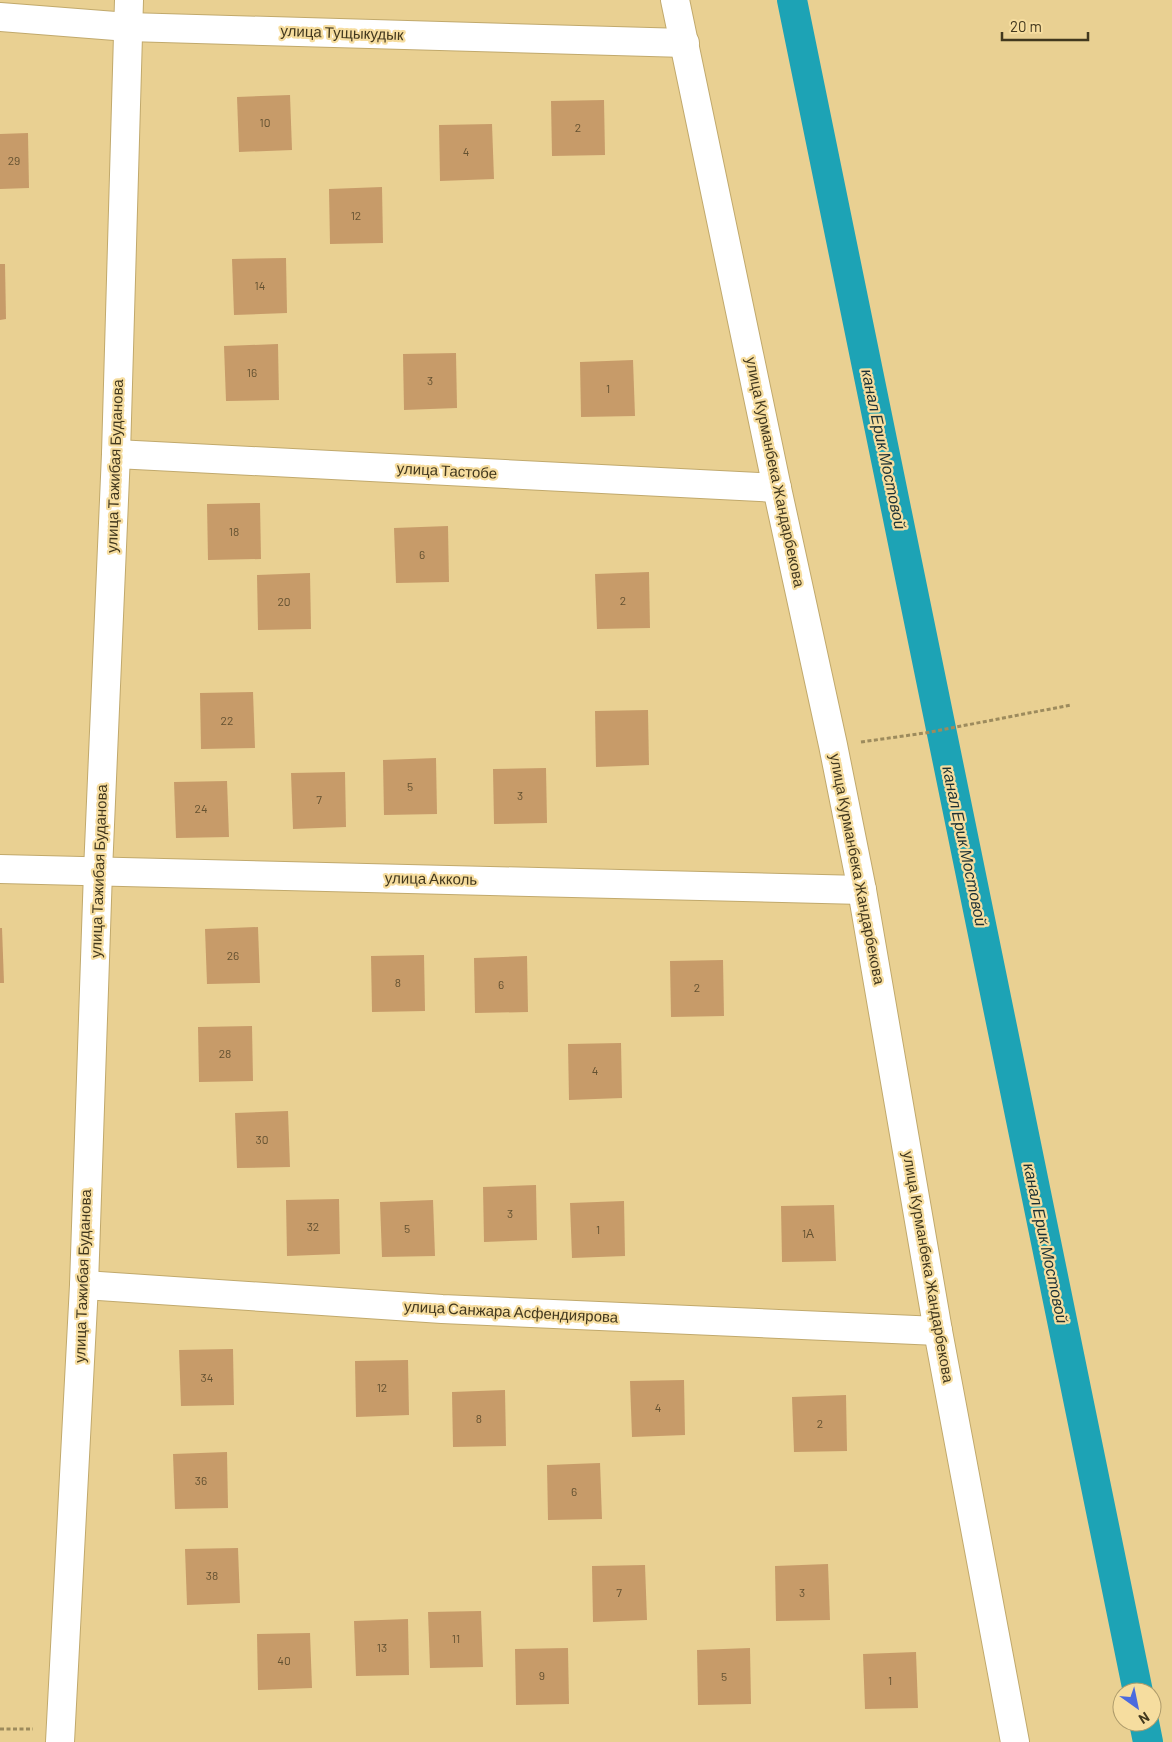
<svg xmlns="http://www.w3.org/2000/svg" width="1172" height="1742" viewBox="0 0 1172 1742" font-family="Barlow,sans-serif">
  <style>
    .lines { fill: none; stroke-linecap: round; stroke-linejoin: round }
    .canal { stroke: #1da3b5; stroke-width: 30 }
    .building { fill: #c79b69 }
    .street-casing { stroke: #c1a96c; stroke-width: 30 }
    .path { stroke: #9d8b5d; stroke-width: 3; stroke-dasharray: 4 2.5; stroke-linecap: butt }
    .street { stroke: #fff; stroke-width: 28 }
    .labels { text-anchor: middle; stroke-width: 4.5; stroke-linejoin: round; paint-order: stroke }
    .number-label { font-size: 12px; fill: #635131 }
    .street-label { font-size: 15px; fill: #42381e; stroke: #f6dd9f }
    .water-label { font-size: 16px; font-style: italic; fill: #1c3135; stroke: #f6dd9f }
  </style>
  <rect width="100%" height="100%" fill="#e9d092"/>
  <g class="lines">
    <!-- canal -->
    <g class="canal">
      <path d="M792,0L1138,1692"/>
      <path d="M1144,1722L1148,1742"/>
    </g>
  </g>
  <!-- building -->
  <g class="building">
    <path d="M290,95L292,150L239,152L237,97Z"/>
    <path d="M604,100L605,155L552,156L551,101Z"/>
    <path d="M492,124L494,179L440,181L439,125Z"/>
    <path d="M28,133L29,188L0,189V134Z"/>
    <path d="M382,187L383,243L330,244L329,189Z"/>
    <path d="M286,258L287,313L234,315L232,259Z"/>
    <path d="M0,264H5L6,319L0,320Z"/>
    <path d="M278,344L279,400L226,401L224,346Z"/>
    <path d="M456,353L457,408L404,410L403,354Z"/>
    <path d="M633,360L635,416L581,417L580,362Z"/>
    <path d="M260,503L261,559L208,560L207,504Z"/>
    <path d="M448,526L449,582L396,583L394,528Z"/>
    <path d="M649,572L650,628L597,629L595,574Z"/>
    <path d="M310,573L311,629L258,630L257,575Z"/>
    <path d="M253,692L255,748L201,749L200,693Z"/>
    <path d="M648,710L649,765L596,767L595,711Z"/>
    <path d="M436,758L437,814L384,815L383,760Z"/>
    <path d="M546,768L547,823L494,824L493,769Z"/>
    <path d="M345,772L346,827L293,829L291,773Z"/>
    <path d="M227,781L229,837L176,838L174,782Z"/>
    <path d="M258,927L260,983L207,984L205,929Z"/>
    <path d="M0,928H2L4,983H0Z"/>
    <path d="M424,955L425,1011L372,1012L371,956Z"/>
    <path d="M527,956L528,1012L475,1013L474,958Z"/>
    <path d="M723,960L724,1016L671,1017L670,961Z"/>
    <path d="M252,1026L253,1081L199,1082L198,1027Z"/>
    <path d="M621,1043L622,1098L569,1100L568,1044Z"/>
    <path d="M288,1111L290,1167L237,1168L235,1113Z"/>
    <path d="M536,1185L537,1240L484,1242L483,1187Z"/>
    <path d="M339,1199L340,1254L287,1256L286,1200Z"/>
    <path d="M433,1200L435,1256L382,1257L380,1202Z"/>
    <path d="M624,1201L625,1256L572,1258L570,1203Z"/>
    <path d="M834,1205L836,1261L782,1262L781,1206Z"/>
    <path d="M233,1349L234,1405L181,1406L179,1350Z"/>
    <path d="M408,1360L409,1415L356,1417L355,1361Z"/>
    <path d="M684,1380L685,1435L632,1437L630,1381Z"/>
    <path d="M505,1390L506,1446L453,1447L452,1392Z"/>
    <path d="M846,1395L847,1451L794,1452L792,1397Z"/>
    <path d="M227,1452L228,1508L175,1509L173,1454Z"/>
    <path d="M600,1463L602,1519L548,1520L547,1465Z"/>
    <path d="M238,1548L240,1603L187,1605L185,1549Z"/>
    <path d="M828,1564L830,1620L776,1621L775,1566Z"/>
    <path d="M645,1565L647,1620L593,1622L592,1566Z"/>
    <path d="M481,1611L483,1667L430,1668L428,1612Z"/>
    <path d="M408,1619L409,1675L356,1676L354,1621Z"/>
    <path d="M310,1633L312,1688L258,1690L257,1634Z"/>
    <path d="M568,1648L569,1704L516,1705L515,1649Z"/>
    <path d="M750,1648L751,1704L698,1705L697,1650Z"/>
    <path d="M916,1652L918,1708L865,1709L863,1654Z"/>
  </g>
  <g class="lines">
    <!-- street casing -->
    <g class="street-casing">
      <g id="street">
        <path d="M675,0L777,488L833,745L862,890L938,1331L1015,1742"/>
        <path d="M0,17L128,27L685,43"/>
        <path d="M116,454L777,488"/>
        <path d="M0,869L862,890"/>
        <path d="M84,1285L442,1309L938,1331"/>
        <path d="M60,1742L84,1285L98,871L116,454L129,0"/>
      </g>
    </g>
    <!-- path -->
    <g class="path">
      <path d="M861,742L925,733L1071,705"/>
      <path d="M0,1729H33"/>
    </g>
    <!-- street -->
    <use href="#street" class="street"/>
  </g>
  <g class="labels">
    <!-- number labels -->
    <g class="number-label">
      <text x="265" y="127">10</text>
      <text x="578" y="132">2</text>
      <text x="466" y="156">4</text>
      <text x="14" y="165">29</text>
      <text x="356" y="220">12</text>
      <text x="260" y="290">14</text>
      <text x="252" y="377">16</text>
      <text x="430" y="385">3</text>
      <text x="608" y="393">1</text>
      <text x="234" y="536">18</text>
      <text x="422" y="559">6</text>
      <text x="623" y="605">2</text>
      <text x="284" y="606">20</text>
      <text x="227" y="725">22</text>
      <text x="410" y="791">5</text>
      <text x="520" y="800">3</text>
      <text x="319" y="804">7</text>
      <text x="201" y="813">24</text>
      <text x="233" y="960">26</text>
      <text x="398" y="987">8</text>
      <text x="501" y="989">6</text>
      <text x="697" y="992">2</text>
      <text x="225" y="1058">28</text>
      <text x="595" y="1075">4</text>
      <text x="262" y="1144">30</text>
      <text x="510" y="1218">3</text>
      <text x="313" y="1231">32</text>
      <text x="407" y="1233">5</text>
      <text x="598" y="1234">1</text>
      <text x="808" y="1238">1А</text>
      <text x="207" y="1382">34</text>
      <text x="382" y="1392">12</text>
      <text x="658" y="1412">4</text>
      <text x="479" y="1423">8</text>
      <text x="820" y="1428">2</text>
      <text x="201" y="1485">36</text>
      <text x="574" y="1496">6</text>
      <text x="212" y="1580">38</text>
      <text x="619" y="1597">7</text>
      <text x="802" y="1597">3</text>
      <text x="456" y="1643">11</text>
      <text x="382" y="1652">13</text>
      <text x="284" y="1665">40</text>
      <text x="542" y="1680">9</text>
      <text x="724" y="1681">5</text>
      <text x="890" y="1685">1</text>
    </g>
    <!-- street labels -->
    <g class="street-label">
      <text transform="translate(342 33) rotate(2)" y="5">улица Тущыкудык</text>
      <text transform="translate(115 466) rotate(-88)" y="5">улица Тажибая Буданова</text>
      <text transform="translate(447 471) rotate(3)" y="5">улица Тастобе</text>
      <text transform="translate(775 472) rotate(78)" y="5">улица Курманбека Жандарбекова</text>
      <text transform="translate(857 869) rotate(79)" y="5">улица Курманбека Жандарбекова</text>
      <text transform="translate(99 871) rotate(-88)" y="5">улица Тажибая Буданова</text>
      <text transform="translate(431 879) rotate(1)" y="5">улица Акколь</text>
      <text transform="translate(928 1267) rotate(80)" y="5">улица Курманбека Жандарбекова</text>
      <text transform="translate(83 1276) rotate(-88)" y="5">улица Тажибая Буданова</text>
      <text transform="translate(511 1312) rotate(3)" y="5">улица Санжара Асфендиярова</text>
    </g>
    <!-- water labels -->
    <g class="water-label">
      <text transform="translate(884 449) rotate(78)" y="6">канал Ерик Мостовой</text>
      <text transform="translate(965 846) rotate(78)" y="6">канал Ерик Мостовой</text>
      <text transform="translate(1046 1243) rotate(78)" y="6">канал Ерик Мостовой</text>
    </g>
  </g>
  <!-- north arrow -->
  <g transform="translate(1137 1707) rotate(147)"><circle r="24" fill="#f6dd9f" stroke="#ae9b6b"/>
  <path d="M0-4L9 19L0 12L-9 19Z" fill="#4b6ade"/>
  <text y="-8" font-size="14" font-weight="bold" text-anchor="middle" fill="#42381e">N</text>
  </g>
  <!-- scale -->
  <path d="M1002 32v8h86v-8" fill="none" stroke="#42381e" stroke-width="2.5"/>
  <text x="1010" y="32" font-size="15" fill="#42381e" stroke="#f6dd9f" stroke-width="4" paint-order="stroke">20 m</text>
</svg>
